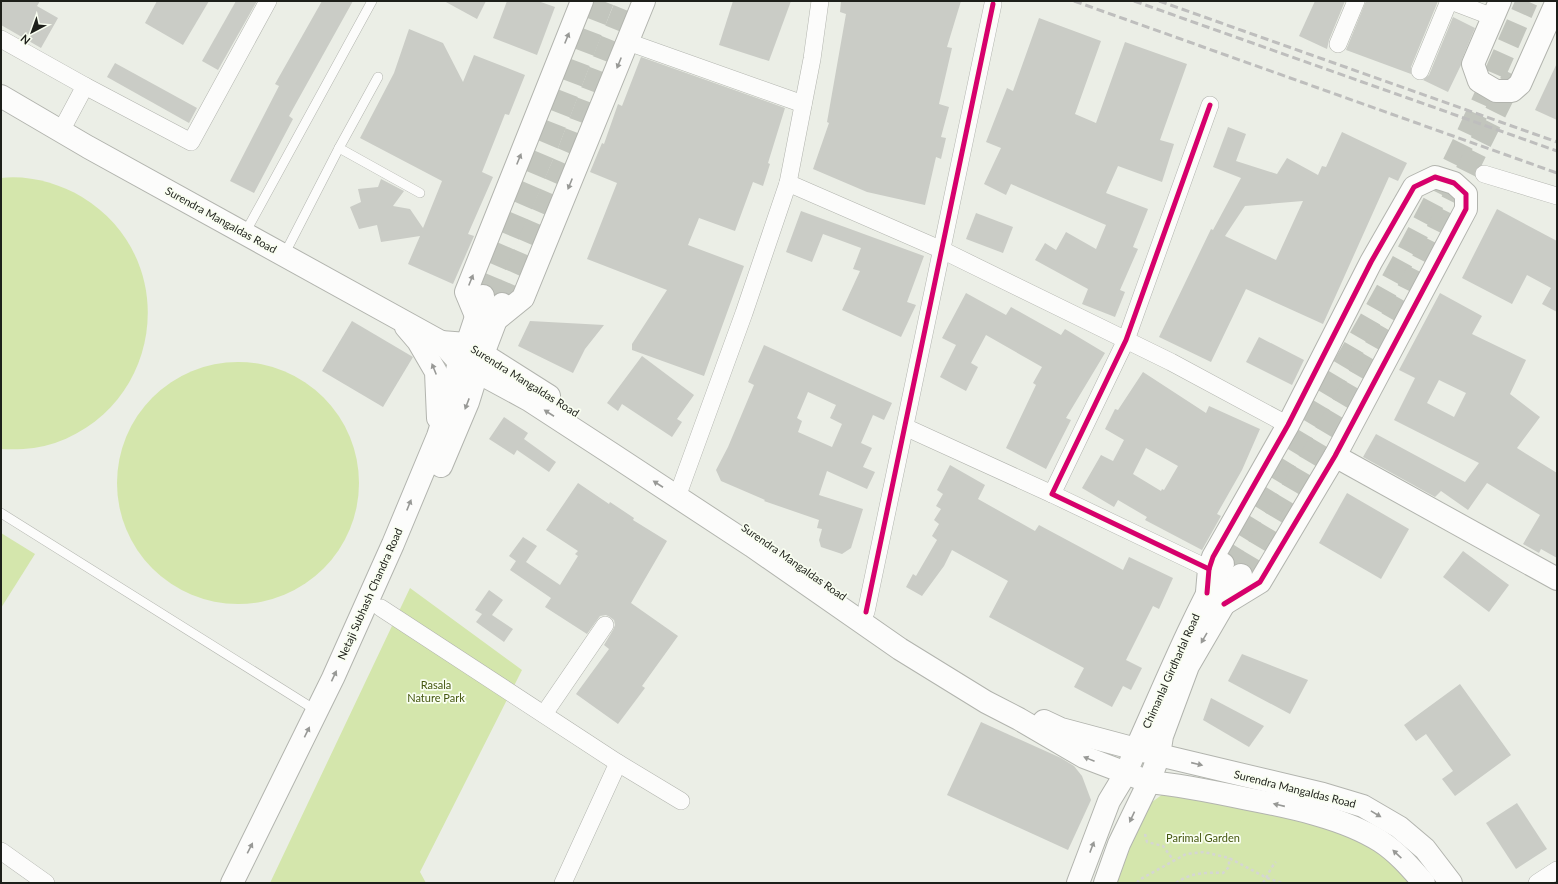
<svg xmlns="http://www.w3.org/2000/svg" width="1558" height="884" viewBox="0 0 1558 884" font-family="Lato,sans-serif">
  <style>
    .green { fill: #d4e6ac }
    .building { fill: #caccc6; fill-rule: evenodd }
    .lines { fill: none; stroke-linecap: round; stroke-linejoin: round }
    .secondary-tunnel { stroke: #c2c5bd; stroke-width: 22; stroke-dasharray: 22 11; stroke-linecap: butt }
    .primary-tunnel { stroke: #c2c5bd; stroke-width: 22; stroke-dasharray: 22 11; stroke-linecap: butt }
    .lane-casing { stroke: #b2b4ae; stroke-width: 10 }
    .street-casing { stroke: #b2b4ae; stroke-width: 18 }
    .secondary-casing { stroke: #b2b4ae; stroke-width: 24 }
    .primary-casing { stroke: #b2b4ae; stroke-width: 24 }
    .path { stroke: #d5d6d3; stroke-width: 2.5; stroke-dasharray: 3 3; stroke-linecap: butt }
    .lane { stroke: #fcfcfb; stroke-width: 9 }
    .street { stroke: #fcfcfb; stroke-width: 17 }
    .secondary { stroke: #fcfcfb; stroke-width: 22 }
    .primary { stroke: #fcfcfb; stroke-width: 22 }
    .rail { stroke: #bebebd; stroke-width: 3; stroke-dasharray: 8 4; stroke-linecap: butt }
    .cycleway-casing { stroke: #f9fef1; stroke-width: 8 }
    .cycleway { stroke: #d6006c; stroke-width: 5 }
    .oneway { fill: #989996 }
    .labels { text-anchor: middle; stroke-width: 3.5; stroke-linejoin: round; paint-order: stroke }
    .street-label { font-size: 11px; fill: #1d1f1a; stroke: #f9fef1 }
    .park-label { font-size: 11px; fill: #455710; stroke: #f9fef1 }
  </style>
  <rect width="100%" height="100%" fill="#ebeee6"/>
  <!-- green -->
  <g class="green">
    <path d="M1,178C29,175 58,183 82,197C182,258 164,405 55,443C37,449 19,450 1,449Z"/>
    <circle cx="238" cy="483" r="121"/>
    <path d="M1,533L35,554L1,608Z"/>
    <path d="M410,588L522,670L420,872L426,883H270Z"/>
    <path d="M1176,793L1374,837L1418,883H1113L1119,866L1152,802L1163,794Z"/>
  </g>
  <!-- building -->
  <g class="building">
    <path d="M1,1H40L37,6L58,18L41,48L1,25Z"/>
    <path d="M157,1H209L183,45L145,23Z"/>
    <path d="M236,1H257L218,70L202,61Z"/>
    <path d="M322,1H353L289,116L293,119L254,193L230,181L279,86L275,84Z"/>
    <path d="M444,1H486L477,19Z"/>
    <path d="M507,1H538L555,7L537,55L493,38Z"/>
    <path d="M733,1H791L769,61L719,45Z"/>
    <path d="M841,1H961L947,47L952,48L939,104L949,107L941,137L946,138L941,159L936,157L925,205L867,192L813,169L829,123L827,122L846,14L840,12Z"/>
    <path d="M1315,1H1345L1329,40L1327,49L1299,36Z"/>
    <path d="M1366,1H1438L1411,67V74L1346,50Z"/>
    <path d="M1453,17L1475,28L1462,59L1461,65L1448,92L1423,80L1429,75Z"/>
    <path d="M1039,18L1101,41L1075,114L1096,123L1125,42L1187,64L1160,140L1174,144L1162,182L1118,166L1106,193L1148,209L1133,247L1138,249L1120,290L1125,292L1115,317L1082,304L1088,289L1035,260L1045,243L1056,250L1066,232L1096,249L1106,225L1011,184L1006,195L984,184L1001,148L986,142L1007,88L1013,91Z"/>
    <path d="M409,29L443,43L463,82L474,55L525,75L509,115L505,114L482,172L493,177L468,234L474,236L453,284L408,264L420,236L381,242L377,225L359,229L350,207L361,202L358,189L378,187L381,179L404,191L393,206L410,209L423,228L442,181L360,138L394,73Z"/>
    <path d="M641,57L785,108L768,163L770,164L763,186L753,182L735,231L699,218L688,245L744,266L704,376L632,350V344L667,290L587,259L617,183L590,172L602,143L604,144L618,104L622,106Z"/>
    <path d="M115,63L197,108L189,123L107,77Z"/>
    <path d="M1557,63V120L1535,110Z"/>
    <path d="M1228,127L1246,134L1236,161L1277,174L1287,158L1318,175L1322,166L1326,167L1342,132L1407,163L1398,181L1389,177L1323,324L1246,289L1211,362L1159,337L1211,229L1213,230L1241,178L1213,167ZM1303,201L1276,260L1225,236L1245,206Z"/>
    <path d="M1497,209L1557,241V312L1542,304L1551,288L1527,275L1512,304L1462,278Z"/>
    <path d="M801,211L924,256L907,302L916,305L901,337L842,310L860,271L853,269L861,248L823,234L812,262L786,252Z"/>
    <path d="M976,213L1013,227L1003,253L966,239Z"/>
    <path d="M966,293L1006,315L1011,307L1061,335L1065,329L1105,353L1066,418L1071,420L1046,469L1006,448L1036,385L1033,383L1042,367L986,335L971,363L978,367L966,391L940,377L956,345L942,338Z"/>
    <path d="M1440,293L1482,316L1472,334L1526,360L1510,394L1540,417L1517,448L1557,473V558L1541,549L1539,553L1523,544L1540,515L1487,483L1468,510L1441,491L1435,497L1363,457L1376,434L1465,482L1479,463L1394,420L1415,378L1399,370ZM1439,380L1466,393L1454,417L1427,403Z"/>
    <path d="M352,321L413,357L383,407L322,371Z"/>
    <path d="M530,321L604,325L585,349L573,373L518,346Z"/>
    <path d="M1259,337L1304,360L1292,385L1246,362Z"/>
    <path d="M764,345L892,403L884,420L873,415L861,443L872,448L863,467L875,472L867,489L827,471L819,495L863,509L851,548L842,554L821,547L819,540L822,529L817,528L819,520L764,501L765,500L721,481L716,470L728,447L754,385L748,382ZM808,392L836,405L830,418L842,424L832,447L798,432L802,421L797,418Z"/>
    <path d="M642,356L694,395L677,419L682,422L672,437L622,404L618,411L607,403Z"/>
    <path d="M1143,372L1206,413L1209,406L1260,429L1242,470L1217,514L1221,516L1202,550L1145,520L1147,517L1118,500L1114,507L1082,488L1101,455L1113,461L1124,440L1105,429L1115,409L1118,410ZM1146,448L1178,466L1164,490L1162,489L1161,491L1133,474Z"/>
    <path d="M504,417L528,433L524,439L556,462L549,472L517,450L514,455L489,439Z"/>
    <path d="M950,465L985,485L978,499L1035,531L1039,525L1123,570L1129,557L1173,578L1159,609L1153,606L1126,660L1142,668L1131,690L1123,686L1112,707L1074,687L1084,668L989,617L1008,581L952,550L944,566L922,596L906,587L913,574L916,576L937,540L932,536L939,524L934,520L941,509L936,506L943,494L937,490Z"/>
    <path d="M578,483L609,504L610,502L634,518L633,520L667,541L631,603L678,636L642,686L645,688L618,724L576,694L609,649L604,645L613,630L615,625L614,620L610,617L606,615L600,616L587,634L545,607L551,598L510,570L516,561L509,556L523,537L537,546L526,562L560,585L578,556L575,554L578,551L546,530Z"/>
    <path d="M1347,493L1409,529L1381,579L1319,543Z"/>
    <path d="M1463,551L1509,585L1489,612L1443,577Z"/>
    <path d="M489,590L503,600L492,615L513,629L504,642L476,622L482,614L475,610Z"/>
    <path d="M1242,654L1308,680L1290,714L1228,681Z"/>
    <path d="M1460,684L1511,755L1455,796L1442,779L1453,771L1426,734L1416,741L1404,725Z"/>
    <path d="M1211,698L1264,726L1249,747L1203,720Z"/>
    <path d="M981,722L1061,758L1074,766L1082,776L1091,800L1068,850L947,795Z"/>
    <path d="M1517,803L1547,849L1516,869L1486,823Z"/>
  </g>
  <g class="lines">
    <!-- secondary-tunnel -->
    <g class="secondary-tunnel">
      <path d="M483,296L549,141L603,1"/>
      <path d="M502,304L569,150L610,43L627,1"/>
    </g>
    <!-- primary-tunnel -->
    <g class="primary-tunnel">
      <path d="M1223,564C1301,439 1378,313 1444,182C1474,123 1500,62 1527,1"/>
      <path d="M1241,575L1356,380L1407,291L1514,75"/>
    </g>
    <!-- lane casing -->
    <g class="lane-casing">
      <g id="lane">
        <path d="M339,148L378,77"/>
        <path d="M245,233L372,1"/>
        <path d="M284,255L339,148L420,193"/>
        <path d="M1,513L317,711"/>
      </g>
    </g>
    <!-- street casing -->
    <g class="street-casing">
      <g id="street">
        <path d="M1451,1L1493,17"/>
        <path d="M1,39L85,86"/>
        <path d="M628,42L803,104"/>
        <path d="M1338,44L1356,1"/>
        <path d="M1420,71L1449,1"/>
        <path d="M61,131L85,86L191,142L268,1"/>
        <path d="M1484,174L1557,196"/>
        <path d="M788,183L942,250L1171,362L1288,425"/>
        <path d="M905,427L1052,494"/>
        <path d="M677,497L744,313L788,183L812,59L820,1"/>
        <path d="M1209,569L1052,494L1126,340L1210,105"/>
        <path d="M381,608L618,763L563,883"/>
        <path d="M866,612L993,4"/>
        <path d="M544,714L605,625"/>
        <path d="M618,763L681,801"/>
        <path d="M1,851L46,883"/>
        <path d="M1537,883L1557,870"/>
      </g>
    </g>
    <!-- secondary casing -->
    <g class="secondary-casing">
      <g id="secondary">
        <path d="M1500,1L1473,64L1479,81L1496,91H1512L1520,84L1557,1"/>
        <path d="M1,96L88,147L441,342L459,362L529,400L612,454L752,546L900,649L986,702L1019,719L1084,757L1126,773"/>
        <path d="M476,316L466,292L582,1"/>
        <path d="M497,319L523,298L644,1"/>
        <path d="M406,327L418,341L436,372L438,418"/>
        <path d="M441,342L467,344L549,396"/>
        <path d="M1335,456L1557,579"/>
        <path d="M441,466L468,402L483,354L502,304"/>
        <path d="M1207,592L1209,569L1213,557L1288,425L1371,262L1414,187L1435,177L1454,183L1466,194V209L1335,456L1260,582L1224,604"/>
        <path d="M1044,721L1061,729L1136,749"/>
        <path d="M1159,755L1323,794L1363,806L1399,827L1425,849L1451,883"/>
        <path d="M1149,782C1182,785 1215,792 1248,799C1290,807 1344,818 1380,841C1397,852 1410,867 1424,883"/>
        <path d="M232,883L333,678L393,544L438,436L452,392L459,362L467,344L483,296"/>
      </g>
    </g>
    <!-- primary casing -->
    <g class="primary-casing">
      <g id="primary">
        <path d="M1136,749C1164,687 1190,623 1223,564"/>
        <path d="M1159,755L1136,749L1126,773L1149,782L1159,755L1162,736L1188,666L1241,575"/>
        <path d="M1078,883L1109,801L1126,773"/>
        <path d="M1105,883L1119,844L1149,782"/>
      </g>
    </g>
    <!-- path -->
    <g class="path">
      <path d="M1145,834L1147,842L1163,846L1174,861"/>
      <path d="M1137,883L1139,880L1186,854L1204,852L1229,858L1267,878L1282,883"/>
      <path d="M1176,883C1190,873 1206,872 1223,873L1229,867V858"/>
      <path d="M1263,883C1268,876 1270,868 1276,862"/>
      <path d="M1348,883L1349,882"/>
    </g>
    <!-- lane -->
    <use href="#lane" class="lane"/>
    <!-- street -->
    <use href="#street" class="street"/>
    <!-- secondary -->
    <use href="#secondary" class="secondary"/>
    <!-- primary -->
    <use href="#primary" class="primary"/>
    <!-- rail -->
    <g class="rail">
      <path d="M1074,1L1557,173"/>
      <path d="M1134,1L1557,151"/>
      <path d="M1159,1L1557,142"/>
    </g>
    <!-- cycleway casing -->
    <g class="cycleway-casing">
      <g id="cycleway">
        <path d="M1209,569L1052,494L1126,340L1210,105"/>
        <path d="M1207,593L1209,569L1213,557L1288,425L1371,262L1414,187L1435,177L1454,183L1466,194V209L1335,456L1260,582L1224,604"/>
        <path d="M866,612L993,4"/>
      </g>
    </g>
    <!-- cycleway -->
    <use href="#cycleway" class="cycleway"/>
  </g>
  <!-- one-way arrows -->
  <defs><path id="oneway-solid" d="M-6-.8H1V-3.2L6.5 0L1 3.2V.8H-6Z"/></defs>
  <g class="oneway">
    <use href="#oneway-solid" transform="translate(567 38) rotate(-68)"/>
    <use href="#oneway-solid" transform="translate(619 63) rotate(112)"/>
    <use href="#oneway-solid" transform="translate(519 159) rotate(-68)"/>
    <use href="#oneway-solid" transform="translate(570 184) rotate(112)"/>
    <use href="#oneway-solid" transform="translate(471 280) rotate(-68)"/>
    <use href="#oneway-solid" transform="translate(434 369) rotate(-112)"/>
    <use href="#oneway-solid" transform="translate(467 404) rotate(111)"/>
    <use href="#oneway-solid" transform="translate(549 413) rotate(-147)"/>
    <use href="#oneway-solid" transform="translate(658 484) rotate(-147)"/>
    <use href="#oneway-solid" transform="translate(409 505) rotate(-68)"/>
    <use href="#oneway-solid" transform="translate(1204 638) rotate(120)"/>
    <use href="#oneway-solid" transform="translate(334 676) rotate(-65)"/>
    <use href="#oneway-solid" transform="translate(307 732) rotate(-64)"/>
    <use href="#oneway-solid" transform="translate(1089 759) rotate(-158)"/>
    <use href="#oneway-solid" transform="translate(1197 764) rotate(13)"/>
    <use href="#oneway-solid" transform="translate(1279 805) rotate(-167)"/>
    <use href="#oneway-solid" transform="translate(1376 814) rotate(31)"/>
    <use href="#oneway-solid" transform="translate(1132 817) rotate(115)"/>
    <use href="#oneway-solid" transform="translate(1092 847) rotate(-69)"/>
    <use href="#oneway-solid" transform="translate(250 848) rotate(-63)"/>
    <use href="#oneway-solid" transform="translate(1397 854) rotate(-137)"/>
  </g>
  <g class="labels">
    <!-- street labels -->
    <g class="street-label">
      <text transform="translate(221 220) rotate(29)" y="4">Surendra Mangaldas Road</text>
      <text transform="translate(525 381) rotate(32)" y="4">Surendra Mangaldas Road</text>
      <text transform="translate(794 562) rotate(35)" y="4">Surendra Mangaldas Road</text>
      <text transform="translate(370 594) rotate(-66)" y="4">Netaji Subhash Chandra Road</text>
      <text transform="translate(1171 671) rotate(-66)" y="4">Chimanlal Girdharlal Road</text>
      <text transform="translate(1295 789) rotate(14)" y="4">Surendra Mangaldas Road</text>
    </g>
    <!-- park labels -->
    <g class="park-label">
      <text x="436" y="689">Rasala<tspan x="436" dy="13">Nature Park</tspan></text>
      <text x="1203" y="842">Parimal Garden</text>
    </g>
  </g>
  <!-- border -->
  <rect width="1558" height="884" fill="none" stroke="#1d1f1a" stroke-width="4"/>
  <!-- north arrow -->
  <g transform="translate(32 32) rotate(221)" stroke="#f9fef1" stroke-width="3" paint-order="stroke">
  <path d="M0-3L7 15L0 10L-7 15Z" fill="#1d1f1a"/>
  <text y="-6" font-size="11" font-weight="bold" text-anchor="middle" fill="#1d1f1a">N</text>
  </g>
</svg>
